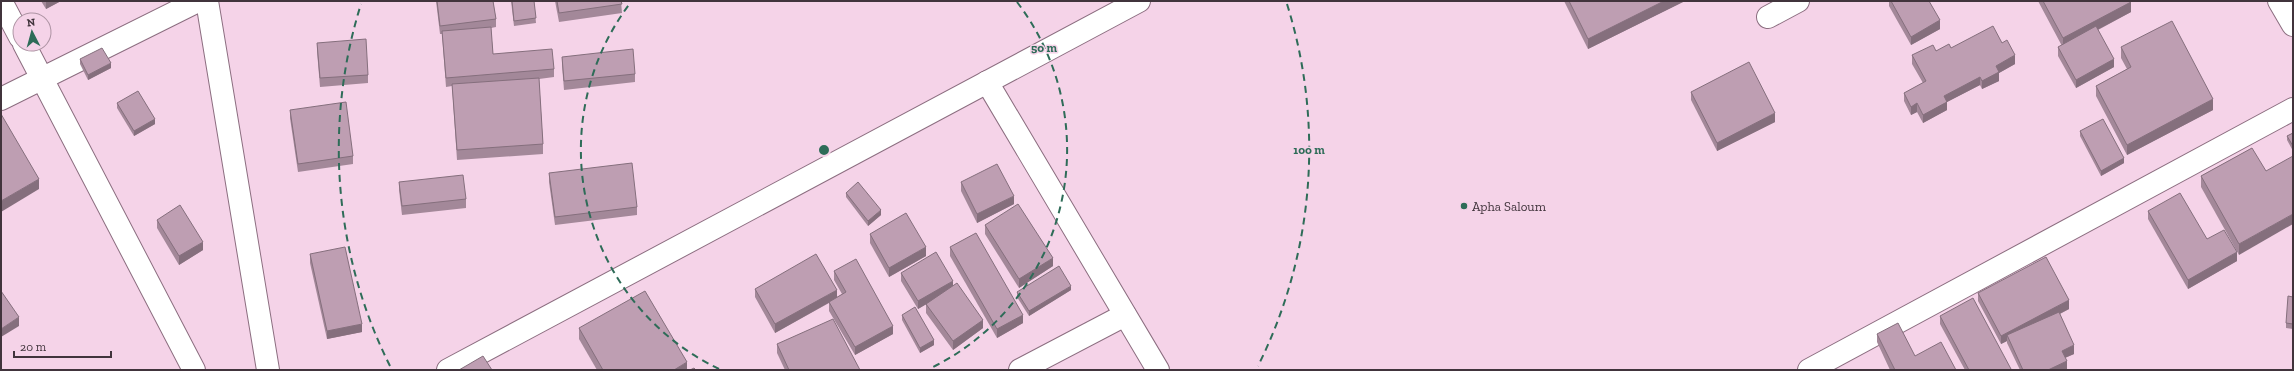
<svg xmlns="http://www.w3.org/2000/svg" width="2294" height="371" viewBox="0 0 2294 371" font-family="'Zilla Slab',serif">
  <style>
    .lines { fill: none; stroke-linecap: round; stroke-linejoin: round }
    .minor-casing { stroke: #8c6e80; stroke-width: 24 }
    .minor { stroke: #fff; stroke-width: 22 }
    .wall { fill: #a38899 }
    .shaded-wall { fill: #856f7d }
    .building { fill: #be9eb2; stroke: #856f7d }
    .ring { fill: none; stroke: #2e6c58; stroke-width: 2; stroke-dasharray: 7 5 }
    .poi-dot { fill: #2e6c58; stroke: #f5d3e8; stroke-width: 1.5 }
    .labels { text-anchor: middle; stroke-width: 3; stroke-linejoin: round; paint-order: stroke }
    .poi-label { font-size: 13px; fill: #41343c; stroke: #f5d3e8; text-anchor: start }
    .centre { fill: #2e6c58; stroke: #f5d3e8; stroke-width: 2 }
    .ring-label { font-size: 12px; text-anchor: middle; font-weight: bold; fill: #2e6c58; stroke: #f5d3e8; stroke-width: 3; stroke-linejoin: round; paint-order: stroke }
  </style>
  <rect width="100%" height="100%" fill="#f5d3e8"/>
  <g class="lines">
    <!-- minor casing -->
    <g class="minor-casing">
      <g id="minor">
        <path d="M1,1L20,37"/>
        <path d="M207,1L268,370"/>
        <path d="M2279,1L2293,25"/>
        <path d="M1768,17L1798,1"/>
        <path d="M24,44L194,370"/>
        <path d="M987,82L1158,370"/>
        <path d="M1,99L198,1"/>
        <path d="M448,370L1139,1"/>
        <path d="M1020,370L1125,315"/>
        <path d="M1809,370L2293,109"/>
      </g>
    </g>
    <!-- minor -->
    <use href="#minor" class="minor"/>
  </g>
  <!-- wall -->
  <g class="wall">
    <path d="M41,1H61L46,9Z"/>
    <path d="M436,1H493L496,19V27L491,28L493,54L554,69V77L539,79L543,144V154L457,160L452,86L446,87L442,34H440Z"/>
    <path d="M511,1H534L536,23L514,26Z"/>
    <path d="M555,1H621L622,13L559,22Z"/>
    <path d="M1564,1H1685L1588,49Z"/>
    <path d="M1889,1H1929L1940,29L1911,45L1889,6Z"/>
    <path d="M2038,1H2131V12L2098,30L2114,67L2076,88L2058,56V47L2062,46Z"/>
    <path d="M317,43L368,75V83L320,87L317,51Z"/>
    <path d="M2002,43L2015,64L1999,73V81L1982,89L1980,85L1947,102V110L1923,123L1917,112L1911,115L1904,101V93L1923,83L1912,64V55L1951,48Z"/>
    <path d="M2121,47L2213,110L2127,155L2096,96V86L2127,69L2121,58Z"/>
    <path d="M562,57L635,74V82L564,90L562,65Z"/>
    <path d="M80,59L111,68L88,80L80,64Z"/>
    <path d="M1691,92L1775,122L1717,151L1691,100Z"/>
    <path d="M117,103L155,124L134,136L117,108Z"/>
    <path d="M290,110L353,156V164L298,172L290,118Z"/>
    <path d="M2080,131L2124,163L2101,176L2080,136Z"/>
    <path d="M2293,133V151L2287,140V136Z"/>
    <path d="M2252,148L2239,255L2201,187V176Z"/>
    <path d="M549,173L637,207V215L555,225L549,182Z"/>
    <path d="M399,182L466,199V208L402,215L399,190Z"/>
    <path d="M961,182L1014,204L977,223L961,191Z"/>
    <path d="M846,193L881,215L868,226L846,197Z"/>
    <path d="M2148,211L2207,239L2237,261L2188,289L2148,219Z"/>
    <path d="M157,220L203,250L179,265L157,228Z"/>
    <path d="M985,225L1053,266L1019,288L985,234Z"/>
    <path d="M870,234L926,256L889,277L870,243Z"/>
    <path d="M950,247L1023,323L997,338L950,256Z"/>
    <path d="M310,254L362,332L327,339L310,263Z"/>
    <path d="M834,271L893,334L855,355L829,311V303L775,333L755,297V289L837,297L842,294L834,280Z"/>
    <path d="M901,273L953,285L983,328L953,350L926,313V304L918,309L901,281Z"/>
    <path d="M1071,290L1029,316L1017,297V292Z"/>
    <path d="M1978,293L2069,309L2060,314L2074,354L2065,358L2067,361V370H2020L2007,343V341L2001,344L1978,301Z"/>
    <path d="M2293,297V329L2286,328V323Z"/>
    <path d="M902,315L934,345L920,353L902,320Z"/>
    <path d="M1940,316L2011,370H1965L1940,324Z"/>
    <path d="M579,328L687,370H597L579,339Z"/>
    <path d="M1877,334L1915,356L1956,370H1890L1877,342Z"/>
    <path d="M777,344L860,370H785L777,353Z"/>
  </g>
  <!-- shaded-wall -->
  <g class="shaded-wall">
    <path d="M46,1H61L46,9Z"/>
    <path d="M1664,1H1685L1588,49V39Z"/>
    <path d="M2131,2V12L2063,48V38Z"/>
    <path d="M1940,20V29L1911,45V37Z"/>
    <path d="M2015,55V64L1999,73V81L1982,89V81L1996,66Z"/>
    <path d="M2114,59V67L2076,88V80Z"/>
    <path d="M111,63V68L88,80V75Z"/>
    <path d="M1980,77V85L1947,102V110L1923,123V115L1944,96Z"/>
    <path d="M2213,99V110L2127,155V145Z"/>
    <path d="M1917,103V112L1911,115V107Z"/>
    <path d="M1775,113V122L1717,151V143Z"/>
    <path d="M155,119V124L134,136V131Z"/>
    <path d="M2124,158V163L2101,176V171Z"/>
    <path d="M39,179V189L1,212V201Z"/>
    <path d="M1014,196V204L977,223V214Z"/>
    <path d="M881,210V215L868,226V221Z"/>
    <path d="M2293,214V224L2239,255V244Z"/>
    <path d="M203,242V250L179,265V256Z"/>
    <path d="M926,247V256L889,277V268Z"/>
    <path d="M2237,252V261L2188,289V280Z"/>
    <path d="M1053,258V266L1019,288V279Z"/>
    <path d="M953,281V289L918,309V301Z"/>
    <path d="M1071,286V290L1029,316V311Z"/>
    <path d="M837,290V298L775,333V324Z"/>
    <path d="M2069,300V309L2009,339L2007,335V341L2001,344V336Z"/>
    <path d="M1023,315V323L997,338V329Z"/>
    <path d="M19,317V326L1,337V329Z"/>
    <path d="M983,320V328L953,350V341Z"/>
    <path d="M362,324V332L327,339V331Z"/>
    <path d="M893,326V334L855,355V347Z"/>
    <path d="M934,340V345L920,353V348Z"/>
    <path d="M2074,345V354L2062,359V351Z"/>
    <path d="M2067,361V370H2048Z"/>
    <path d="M687,362V370H674Z"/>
  </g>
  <!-- building -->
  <g class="building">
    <path d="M437,1H493L496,19L440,26Z"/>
    <path d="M512,1H534L536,18L514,21Z"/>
    <path d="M557,1H621L622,4L559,13Z"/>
    <path d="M1569,1H1664L1588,39Z"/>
    <path d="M1891,1H1929L1940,20L1911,37Z"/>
    <path d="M2043,1H2131V2L2063,38Z"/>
    <path d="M2172,21L2213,99L2127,145L2096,86L2131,67L2121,47Z"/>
    <path d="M1993,26L2002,43L2007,40L2015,55L1996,66L1999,72L1982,81L1980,77L1944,96L1947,102L1923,115L1917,103L1911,107L1904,93L1926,81L1912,55L1933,45L1936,51L1949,44L1951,48Z"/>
    <path d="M2096,26L2114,59L2076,80L2058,47Z"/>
    <path d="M491,27L493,54L552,49L554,69L446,78L442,31Z"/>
    <path d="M366,39L368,75L320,78L317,43Z"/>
    <path d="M102,48L111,63L88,75L80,59Z"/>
    <path d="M633,49L635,74L564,81L562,57Z"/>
    <path d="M1749,62L1775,113L1717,143L1691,92Z"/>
    <path d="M539,78L543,144L457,150L452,84Z"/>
    <path d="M138,91L155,119L134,131L117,103Z"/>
    <path d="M346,102L353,156L298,164L290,110Z"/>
    <path d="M1,114L39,179L1,201Z"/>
    <path d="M2103,119L2124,158L2101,171L2080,131Z"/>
    <path d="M2293,133V146L2287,136Z"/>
    <path d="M2252,148L2266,171L2293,156V214L2239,244L2201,176Z"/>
    <path d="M632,163L637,207L555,217L549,173Z"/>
    <path d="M997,164L1014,196L977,214L961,182Z"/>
    <path d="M463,175L466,199L402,206L399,182Z"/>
    <path d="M858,182L881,210L868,221L846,193Z"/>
    <path d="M2180,193L2207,239L2224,230L2237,252L2188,280L2148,211Z"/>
    <path d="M1018,204L1053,258L1019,279L985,225Z"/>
    <path d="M180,205L203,242L179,256L157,220Z"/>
    <path d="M906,213L926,247L889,268L870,234Z"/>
    <path d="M976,233L1023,315L997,329L950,247Z"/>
    <path d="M345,247L362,324L327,331L310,254Z"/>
    <path d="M936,252L953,281L918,301L901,273Z"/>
    <path d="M816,254L837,290L775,324L755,289Z"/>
    <path d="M2046,257L2069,300L2001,336L1978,293Z"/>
    <path d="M856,259L893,326L855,347L829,302L846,292L834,271Z"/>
    <path d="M1059,266L1071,286L1029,311L1017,292Z"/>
    <path d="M957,283L983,320L953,341L926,304Z"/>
    <path d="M1,291L19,317L1,329Z"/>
    <path d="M645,291L687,362L674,370H603L579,328Z"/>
    <path d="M2288,296L2293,297V324L2286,323Z"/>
    <path d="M1973,298L2011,369L2009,370H1969L1940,316Z"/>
    <path d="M915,307L934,340L920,348L902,315Z"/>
    <path d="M2059,312L2074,345L2062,351L2067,361L2048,370H2023L2007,335Z"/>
    <path d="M833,319L860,370H789L777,344Z"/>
    <path d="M1898,323L1915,356L1941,342L1956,370H1895L1877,334Z"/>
    <path d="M483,356L492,370H459Z"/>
    <path d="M694,368L696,370H690Z"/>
  </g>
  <!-- distance rings -->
  <g class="ring">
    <path d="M719 369A243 243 0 0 1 631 2M1017 2A243 243 0 0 1 929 369"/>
    <path d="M390 366A485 485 0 0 1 361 4M1287 4A485 485 0 0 1 1258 366"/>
  </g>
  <!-- markers -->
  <circle class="poi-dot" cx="1464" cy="206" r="4"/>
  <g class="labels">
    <!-- poi labels -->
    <g class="poi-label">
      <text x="1472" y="211">Apha Saloum</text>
    </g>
  </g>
  <circle cx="824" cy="150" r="6" class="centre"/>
  <g class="ring-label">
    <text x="1044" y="52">50 m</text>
    <text x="1309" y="154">100 m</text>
  </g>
  <!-- border -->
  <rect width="2294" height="371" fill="none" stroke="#41343c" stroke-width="4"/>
  <!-- north arrow -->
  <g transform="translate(32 32) rotate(354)"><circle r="19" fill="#f5d3e8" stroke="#ad93a3"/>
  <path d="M0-3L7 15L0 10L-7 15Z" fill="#2e6c58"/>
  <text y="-6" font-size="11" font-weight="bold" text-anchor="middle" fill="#41343c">N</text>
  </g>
  <!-- scale -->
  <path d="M14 351v6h97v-6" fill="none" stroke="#41343c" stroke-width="2"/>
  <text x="20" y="351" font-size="12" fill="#41343c" stroke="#f5d3e8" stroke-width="3" paint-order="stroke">20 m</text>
</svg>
